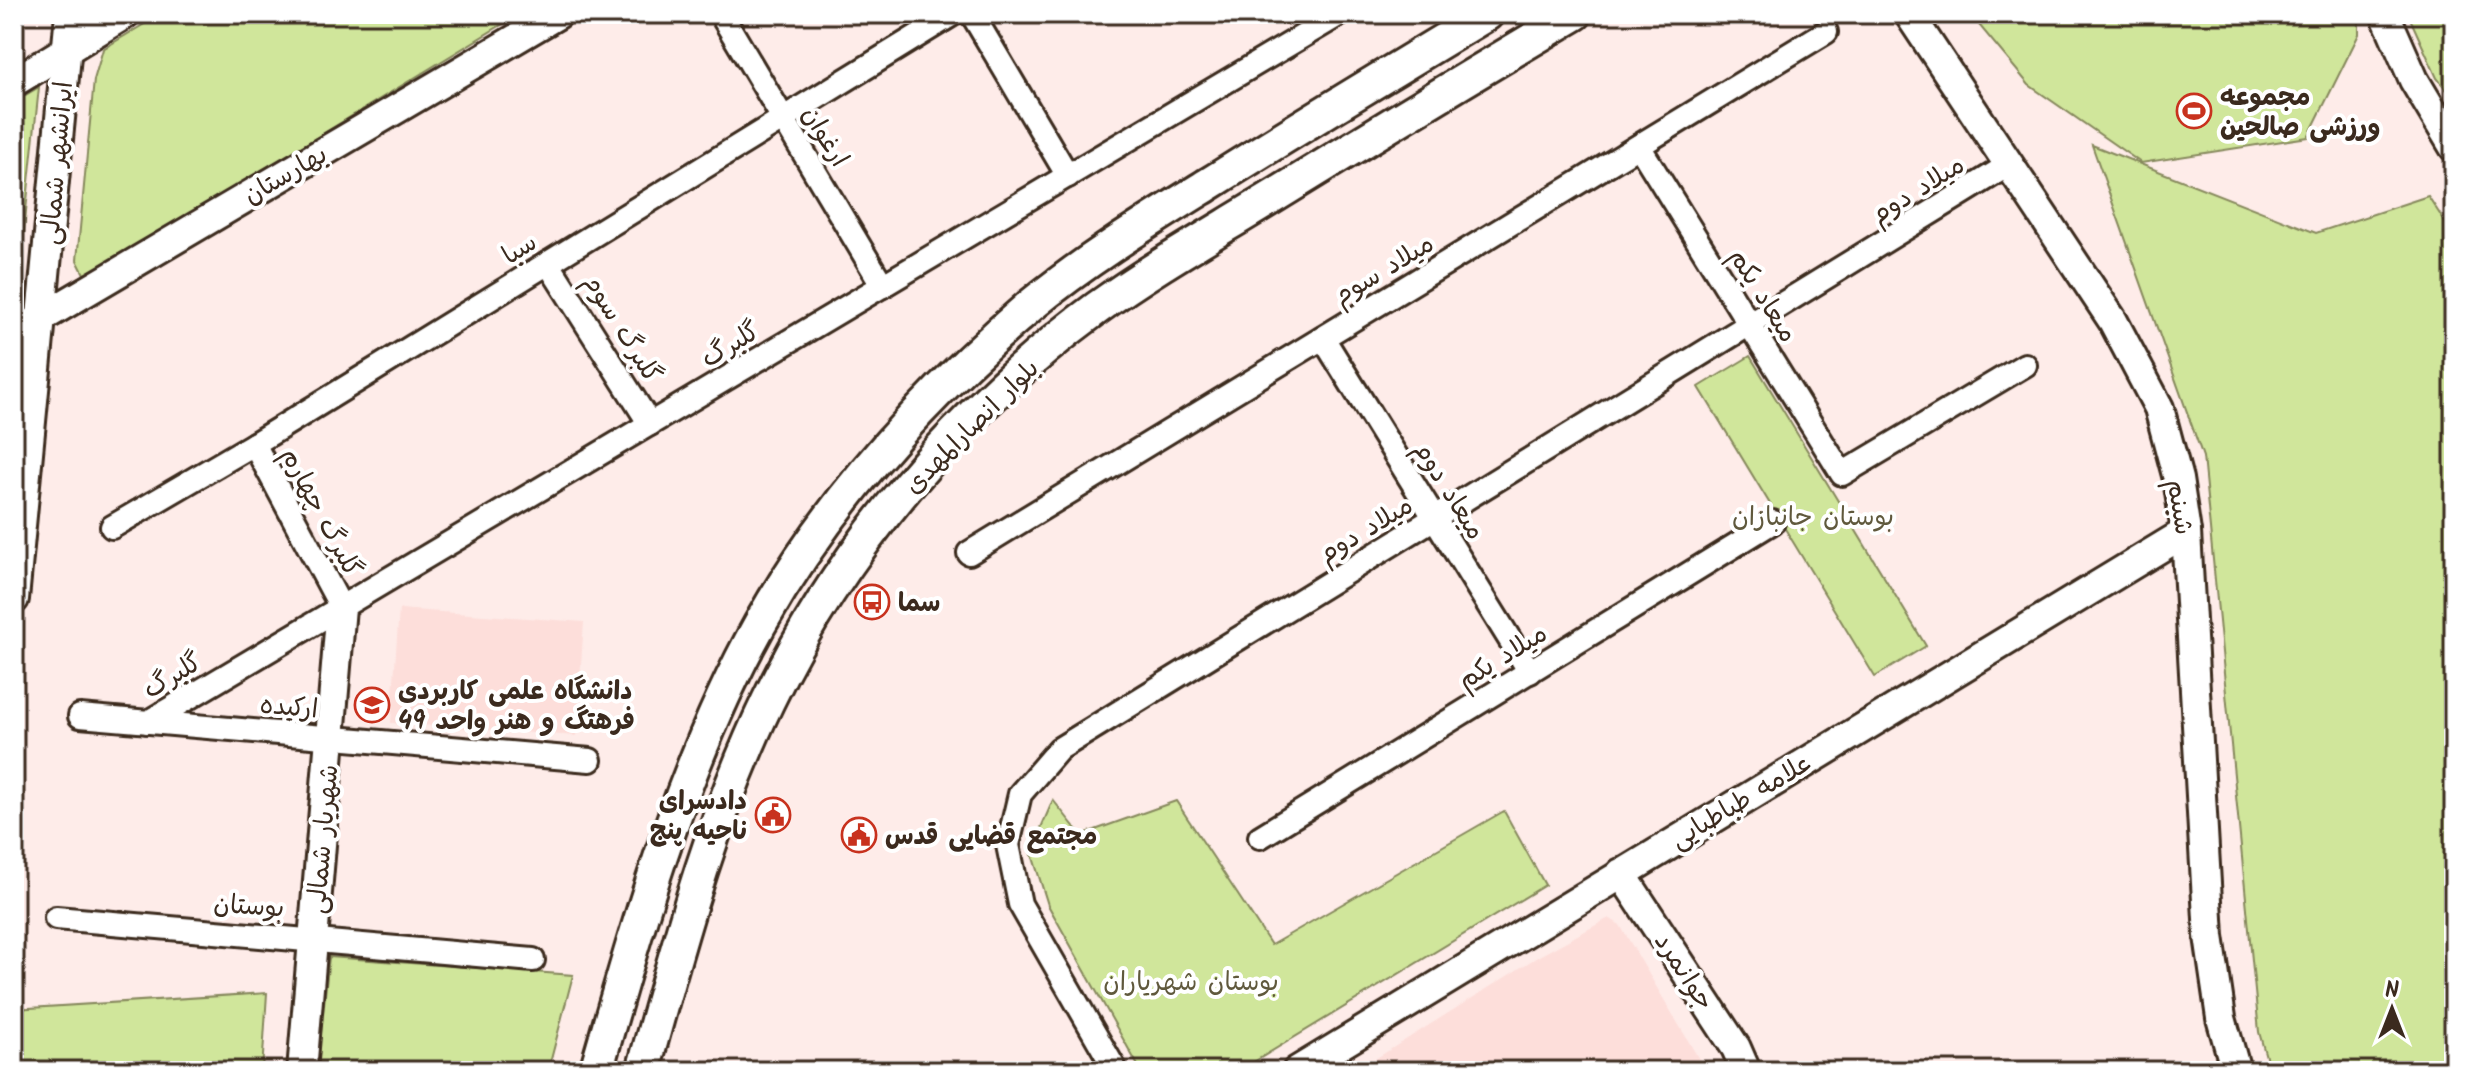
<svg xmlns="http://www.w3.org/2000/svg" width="2468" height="1085" viewBox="0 0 2468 1085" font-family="Kalam,'Playpen Sans Arabic',sans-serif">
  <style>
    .built { fill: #fddeda }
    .green { fill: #d0e69b; stroke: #86885c; stroke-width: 2 }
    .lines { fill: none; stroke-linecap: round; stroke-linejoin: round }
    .minor-casing { stroke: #3b2a1e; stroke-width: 28 }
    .tertiary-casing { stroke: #3b2a1e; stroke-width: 34 }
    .secondary-casing { stroke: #3b2a1e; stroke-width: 38 }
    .minor { stroke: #fff; stroke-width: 22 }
    .tertiary { stroke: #fff; stroke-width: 28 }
    .secondary { stroke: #fff; stroke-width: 32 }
    .labels { text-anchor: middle; stroke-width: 8; stroke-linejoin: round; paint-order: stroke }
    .poi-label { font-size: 26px; font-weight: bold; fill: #3b2a1e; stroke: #fff; text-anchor: start }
    .street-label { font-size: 26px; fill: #3b2a1e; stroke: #fff }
    .park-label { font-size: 26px; fill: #60593d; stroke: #fff }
  </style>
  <rect width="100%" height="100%" fill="#feece9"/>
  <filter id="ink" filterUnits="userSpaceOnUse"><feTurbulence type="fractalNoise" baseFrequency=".0125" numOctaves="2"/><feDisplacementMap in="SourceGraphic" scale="16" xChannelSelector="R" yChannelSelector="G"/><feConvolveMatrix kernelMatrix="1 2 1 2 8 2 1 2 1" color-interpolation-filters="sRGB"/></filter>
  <g filter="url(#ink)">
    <!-- built -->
    <g class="built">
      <path d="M399,609L584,622L576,736L391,723Z"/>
      <path d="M1609,918L1620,925L1706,1071H1356L1539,956Z"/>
    </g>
    <!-- green -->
    <g class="green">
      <path d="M161,14H519L86,278L77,260L94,80L103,49Z"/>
      <path d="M1970,14H2359V34L2308,137L2141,163L2029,85Z"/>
      <path d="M2408,14H2454V99L2437,78Z"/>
      <path d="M39,87L15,316L14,317V102Z"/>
      <path d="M2092,145L2316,233L2428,196L2454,236V1071H2270L2259,1032L2203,457Z"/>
      <path d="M1750,356L1926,646L1875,677L1699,387Z"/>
      <path d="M1053,800L1081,835L1176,801L1271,945L1504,811L1545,885L1239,1071H1141L1048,905L1031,851Z"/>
      <path d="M329,957L573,975L548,1071H317Z"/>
      <path d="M267,993L262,1071H14V1009Z"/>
    </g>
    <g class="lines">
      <!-- minor casing -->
      <g class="minor-casing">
        <g id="minor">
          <path d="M721,14L883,286"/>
          <path d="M972,14L1068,176"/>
          <path d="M1639,146L1842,474L2025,365"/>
          <path d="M548,263L650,424"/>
          <path d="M1323,338L1530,672"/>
          <path d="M254,444L341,607"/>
          <path d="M112,527L254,444L953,14"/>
          <path d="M969,553L1826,32"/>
          <path d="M80,716L590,760"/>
          <path d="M148,722L1340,14"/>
          <path d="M1260,837L1773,522"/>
          <path d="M56,918L533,960"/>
          <path d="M1116,1071L1020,904L1008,845L1020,794L1059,749L2010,164"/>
        </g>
      </g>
      <!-- tertiary casing -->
      <g class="tertiary-casing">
        <g id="tertiary">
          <path d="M1909,14L2113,321L2159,408L2178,479L2186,532L2209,936L2221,1018L2236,1071"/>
          <path d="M2385,14L2414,80L2454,147"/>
          <path d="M14,82L125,14"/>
          <path d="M14,334L558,14"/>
          <path d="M14,599L70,14"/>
          <path d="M1621,873L1736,1048L1746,1071"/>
          <path d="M302,1071L341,607"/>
          <path d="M1297,1071L2186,532"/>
        </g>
      </g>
      <!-- secondary casing -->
      <g class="secondary-casing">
        <g id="secondary">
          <path d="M596,1071C640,918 682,764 760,624C828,503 925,396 1030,306C1086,260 1148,222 1209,184C1301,126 1394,70 1487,14"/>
          <path d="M643,1071C678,945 711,819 768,701C841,548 961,408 1097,308C1151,269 1209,236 1266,201C1368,138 1472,75 1575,14"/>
        </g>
      </g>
      <!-- minor -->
      <use href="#minor" class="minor"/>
      <!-- tertiary -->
      <use href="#tertiary" class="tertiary"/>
      <!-- secondary -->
      <use href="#secondary" class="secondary"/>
    </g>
  </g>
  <!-- icons -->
  <defs>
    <g id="stadium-ring" transform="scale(1.8)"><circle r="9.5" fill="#fff" stroke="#c8321e" stroke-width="1.5"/><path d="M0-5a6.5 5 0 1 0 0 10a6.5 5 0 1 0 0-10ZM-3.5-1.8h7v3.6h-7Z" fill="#c8321e"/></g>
    <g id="bus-ring" transform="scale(1.8)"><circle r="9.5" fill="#fff" stroke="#c8321e" stroke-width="1.5"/><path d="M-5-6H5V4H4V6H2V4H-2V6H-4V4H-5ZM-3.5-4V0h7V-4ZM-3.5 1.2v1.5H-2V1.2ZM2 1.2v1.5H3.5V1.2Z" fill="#c8321e"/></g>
    <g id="university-ring" transform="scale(1.8)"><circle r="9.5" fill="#fff" stroke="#c8321e" stroke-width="1.5"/><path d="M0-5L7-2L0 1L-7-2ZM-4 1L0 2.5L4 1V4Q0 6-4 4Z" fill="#c8321e"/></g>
    <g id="civic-ring" transform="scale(1.8)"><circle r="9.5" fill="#fff" stroke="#c8321e" stroke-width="1.5"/><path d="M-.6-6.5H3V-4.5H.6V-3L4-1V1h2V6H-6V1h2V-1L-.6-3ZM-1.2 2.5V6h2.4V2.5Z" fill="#c8321e"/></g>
  </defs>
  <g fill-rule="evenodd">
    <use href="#stadium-ring" x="2194" y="111"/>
    <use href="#bus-ring" x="872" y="602"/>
    <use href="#university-ring" x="372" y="705"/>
    <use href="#civic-ring" x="773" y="815"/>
    <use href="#civic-ring" x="859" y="835"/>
  </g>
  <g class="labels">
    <!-- poi labels -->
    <g class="poi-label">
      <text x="2220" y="105">مجموعه<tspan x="2220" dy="30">ورزشی صالحین</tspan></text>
      <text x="898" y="611">سما</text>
      <text x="398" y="699">دانشگاه علمی کاربردی<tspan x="398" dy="30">فرهتگ و هنر واحد 49</tspan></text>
      <text x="747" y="809" text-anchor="end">دادسرای<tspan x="747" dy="30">ناحیه پنج</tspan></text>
      <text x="885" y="844">مجتمع قضایی قدس</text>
    </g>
    <!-- street labels -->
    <g class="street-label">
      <text transform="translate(826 136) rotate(59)" y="9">ارغوان</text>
      <text transform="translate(56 163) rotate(-85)" y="9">ایرانشهر شمالی</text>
      <text transform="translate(285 174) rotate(-30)" y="9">بهارستان</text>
      <text transform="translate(1917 189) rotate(-32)" y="9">میلاد دوم</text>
      <text transform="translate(519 248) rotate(-32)" y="9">سبا</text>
      <text transform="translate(1383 269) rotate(-31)" y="9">میلاد سوم</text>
      <text transform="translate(1764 295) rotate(58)" y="9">میعاد یکم</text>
      <text transform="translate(623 328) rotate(58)" y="9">گلبرگ سوم</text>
      <text transform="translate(730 344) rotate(-31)" y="9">گلبرگ</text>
      <text transform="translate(971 426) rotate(-45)" y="9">بلوار انصارالمهدی</text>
      <text transform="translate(1450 490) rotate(58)" y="9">میعاد دوم</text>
      <text transform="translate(2181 507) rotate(81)" y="9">شبنم</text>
      <text transform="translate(322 512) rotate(62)" y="9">گلبرگ چهارم</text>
      <text transform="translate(1365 529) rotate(-31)" y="9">میلاد دوم</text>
      <text transform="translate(1502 656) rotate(-32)" y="9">میلاد یکم</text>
      <text transform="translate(172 675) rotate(-31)" y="9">گلبرگ</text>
      <text transform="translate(289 706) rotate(5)" y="9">ارکیده</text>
      <text transform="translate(1741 800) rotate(-31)" y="9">علامه طباطبایی</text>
      <text transform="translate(322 839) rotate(-85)" y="9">شهریار شمالی</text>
      <text transform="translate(249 905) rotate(4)" y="9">بوستان</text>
      <text transform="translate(1685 971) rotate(57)" y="9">جوانمرد</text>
    </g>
    <!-- park labels -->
    <g class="park-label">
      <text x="1813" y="525">بوستان جانبازان</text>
      <text x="1191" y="990">بوستان شهریاران</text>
    </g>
  </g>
  <!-- margin -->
  <rect width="2468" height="1085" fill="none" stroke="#fff" stroke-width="48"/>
  <rect x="24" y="24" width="2420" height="1037" fill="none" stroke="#3b2a1e" stroke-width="3" filter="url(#ink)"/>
  <!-- north arrow -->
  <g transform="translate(2392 1009)" stroke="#ffffff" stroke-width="6" paint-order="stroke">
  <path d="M0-6L14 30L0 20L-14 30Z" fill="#3b2a1e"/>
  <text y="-12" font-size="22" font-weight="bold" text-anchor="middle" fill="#3b2a1e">N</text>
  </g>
</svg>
